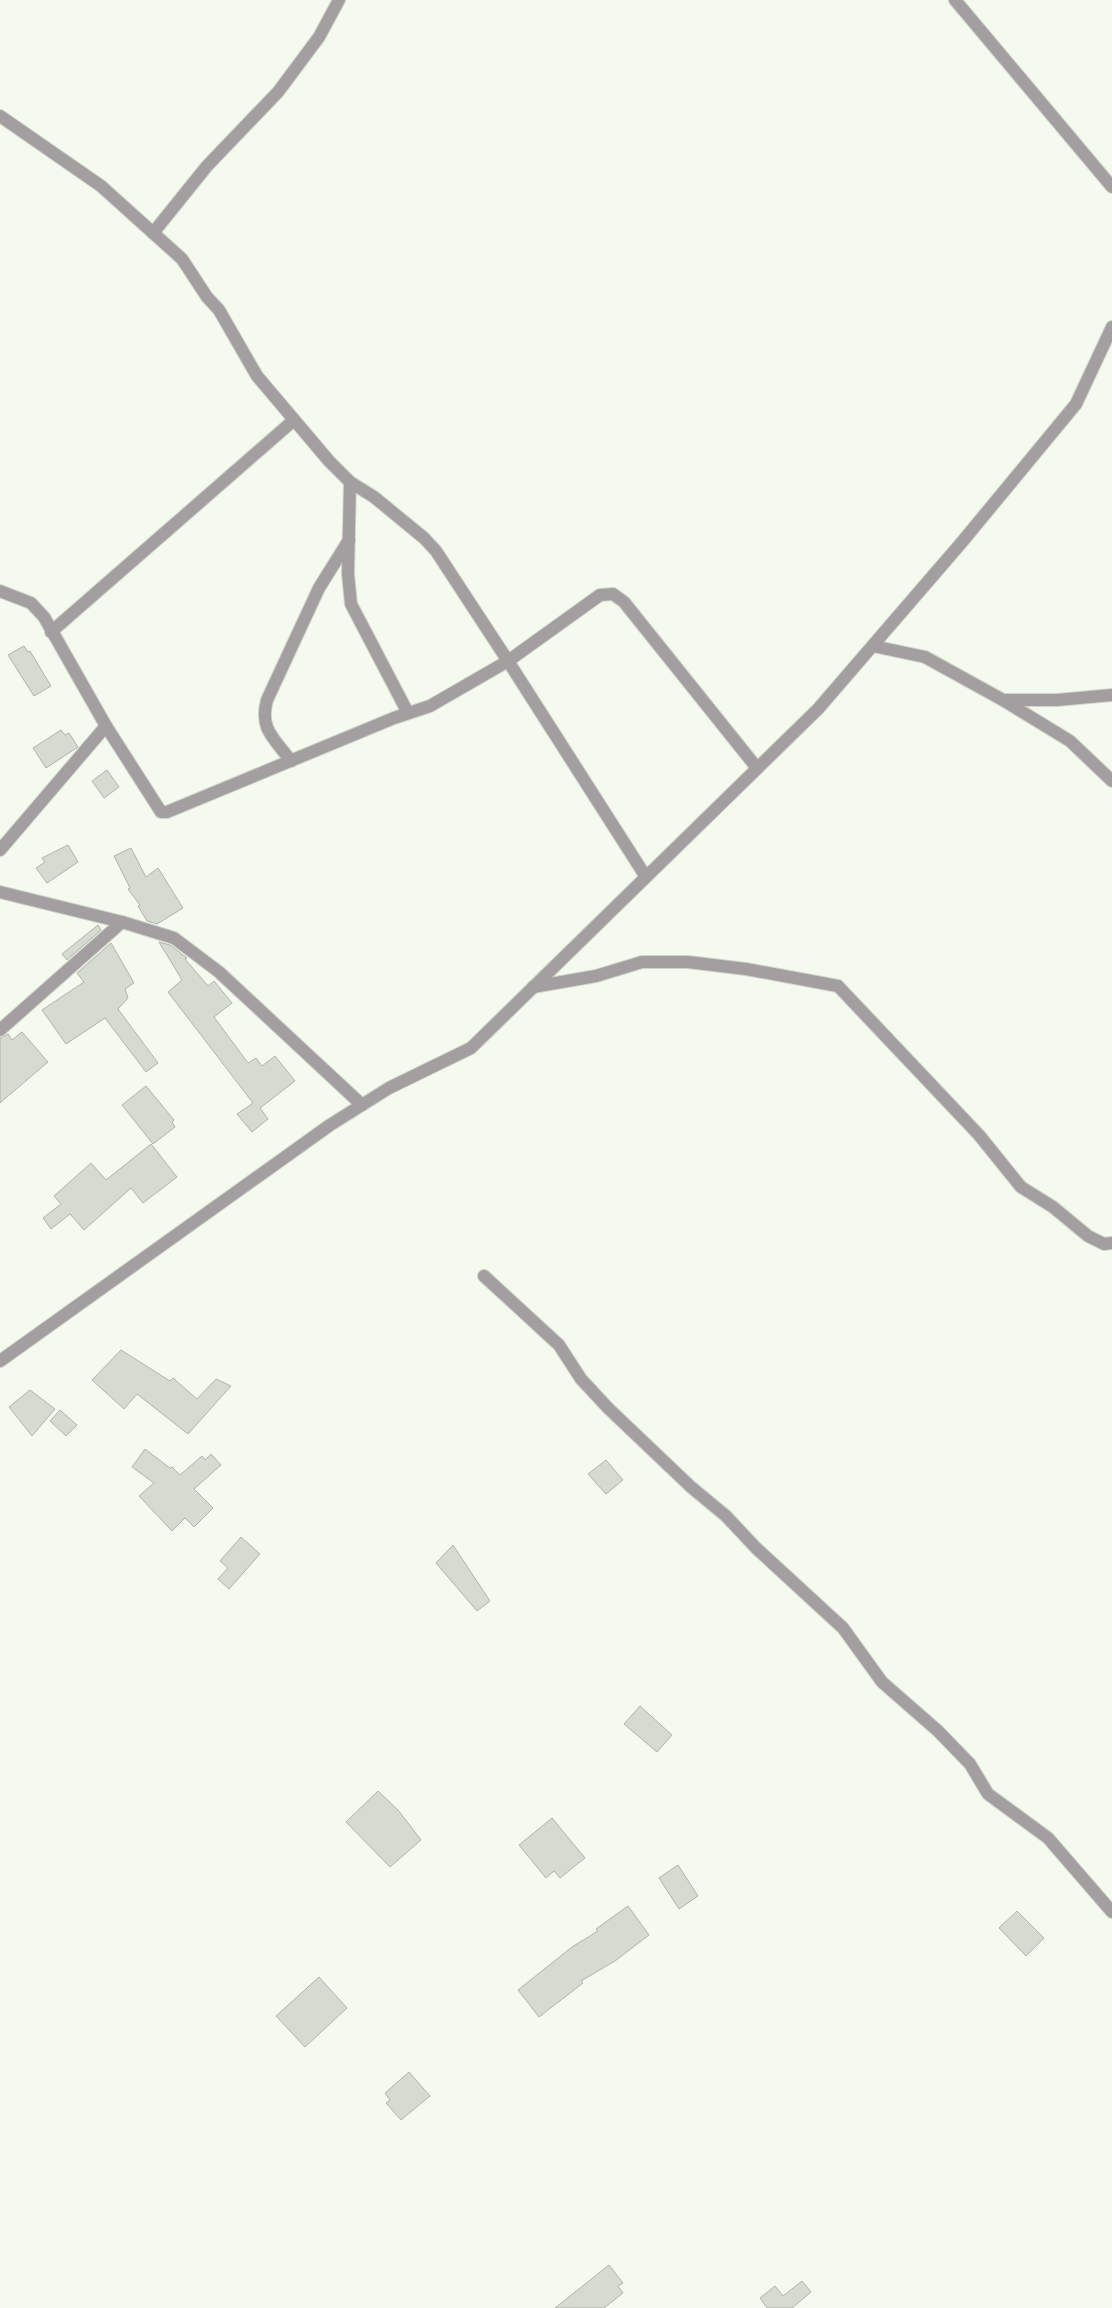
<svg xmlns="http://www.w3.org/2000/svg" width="1112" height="2308" viewBox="0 0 1112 2308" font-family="Mulish,sans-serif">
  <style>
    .building { fill: #d6dbd1; stroke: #afb3aa }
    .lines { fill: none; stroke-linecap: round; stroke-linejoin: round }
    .minor-casing { stroke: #d1d5cc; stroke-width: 14 }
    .minor { stroke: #a39e9f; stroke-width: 12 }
  </style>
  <rect width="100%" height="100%" fill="#f5faef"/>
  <!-- building -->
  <g class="building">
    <path d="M24,646L28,652L30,651L51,686L34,696L8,655Z"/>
    <path d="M61,730L65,735L69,733L78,747L46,768L33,748Z"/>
    <path d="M107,770L119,787L104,798L92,781Z"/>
    <path d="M68,845L78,862L47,883L36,868L45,862L42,858Z"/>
    <path d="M131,848L146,877L158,868L183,908L157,924L147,921L138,906L140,905L128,889L130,888L114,856Z"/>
    <path d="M98,925L101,930L67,960L62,954Z"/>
    <path d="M159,942L170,945L187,958L185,959L208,986L214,981L232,1003L214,1017L248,1063L256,1058L262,1066L275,1056L295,1081L260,1108L268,1119L252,1132L237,1114L253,1103L168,992L182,980Z"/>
    <path d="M111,943L134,983L125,989L128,998L118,1009L158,1063L146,1072L105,1018L66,1044L42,1010L84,982L77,973Z"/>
    <path d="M22,1032L48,1062L0,1103V1038L8,1034L12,1040Z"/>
    <path d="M146,1086L174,1120L172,1122L175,1127L153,1144L122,1105Z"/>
    <path d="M151,1144L177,1177L143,1203L131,1188L84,1230L70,1214L51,1229L43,1218L61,1204L54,1196L91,1163L106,1180Z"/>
    <path d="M121,1350L170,1381L173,1378L197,1399L216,1379L231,1386L188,1434L137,1394L124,1409L92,1380Z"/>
    <path d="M30,1390L55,1409L32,1436L9,1407Z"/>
    <path d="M60,1410L77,1425L66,1436L50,1421Z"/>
    <path d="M145,1449L170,1468L172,1467L180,1475L202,1456L205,1460L211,1454L221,1465L194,1489L213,1508L194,1527L185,1518L172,1531L139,1496L154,1483L132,1467Z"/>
    <path d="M606,1460L623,1480L606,1494L588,1474Z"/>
    <path d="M241,1537L260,1554L229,1589L218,1579L228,1568L220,1561Z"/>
    <path d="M453,1545L490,1601L477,1611L436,1563Z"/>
    <path d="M640,1706L672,1735L657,1752L624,1724Z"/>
    <path d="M378,1791L398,1810L421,1840L390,1867L346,1822Z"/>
    <path d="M552,1818L585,1858L560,1878L554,1871L546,1878L519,1845Z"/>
    <path d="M678,1865L698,1896L679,1909L659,1878Z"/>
    <path d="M628,1906L649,1935L615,1961L581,1981L583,1983L539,2017L518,1990L572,1947L598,1931L596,1929Z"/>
    <path d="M1017,1911L1044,1938L1026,1956L999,1928Z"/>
    <path d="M319,1977L347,2008L305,2047L276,2016Z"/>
    <path d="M409,2072L430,2096L401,2120L386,2103L390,2100L385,2093Z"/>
    <path d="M609,2265L623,2283L618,2286L623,2293L604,2308H555Z"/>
    <path d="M802,2281L811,2292L792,2308H767L760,2298L775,2286L783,2296Z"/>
  </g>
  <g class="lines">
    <!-- minor casing -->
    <g class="minor-casing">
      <g id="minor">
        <path d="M955,0L1112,187"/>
        <path d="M0,116L101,186L182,259L207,297L219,310L257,376L329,461L350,482L374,497L424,538L436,551L508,661L646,877"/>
        <path d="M153,233L207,166L278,92L319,37L339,0"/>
        <path d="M350,482L348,574L351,604L408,713"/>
        <path d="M0,591L31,603L44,617L106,726L161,812H167L394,718L430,706L508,661L600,595L613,594L624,602L757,768"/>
        <path d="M51,632L294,420"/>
        <path d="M873,646L925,657L1003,700L1070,741L1112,781"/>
        <path d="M1003,700H1057L1112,695"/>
        <path d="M291,761C274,738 259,729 267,700L319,588L349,540"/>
        <path d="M0,850L106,726"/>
        <path d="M0,892L122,922L174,938L219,972L362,1105"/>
        <path d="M533,987L596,976L642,962H688L746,969L838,986L979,1135L1021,1187L1053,1207L1088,1236L1104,1244L1112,1243"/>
        <path d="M0,1030L122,922"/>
        <path d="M484,1276L559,1345L581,1379L608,1408L691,1487L726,1516L756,1548L843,1628L882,1682L938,1731L970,1764L988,1794L1048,1838L1112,1912"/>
        <path d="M0,1361L330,1125L389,1088L471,1048L818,709L962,542L1076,404L1112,327"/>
      </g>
    </g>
    <!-- minor -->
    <use href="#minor" class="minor"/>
  </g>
</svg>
